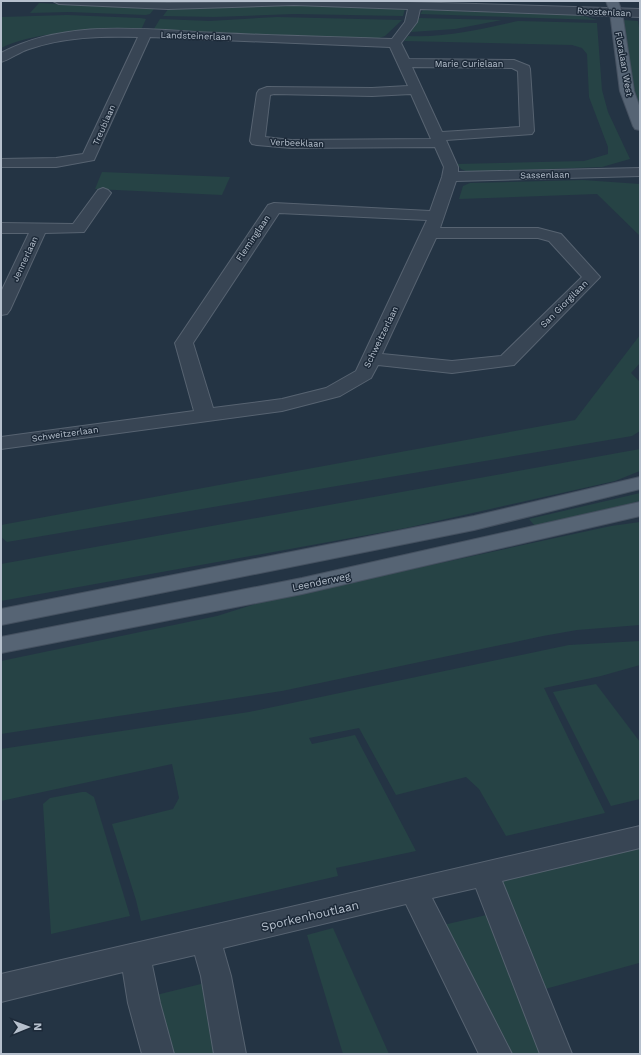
<svg xmlns="http://www.w3.org/2000/svg" width="641" height="1055" viewBox="0 0 641 1055" font-family="'Work Sans',sans-serif">
  <style>
    .green { fill: #264345 }
    .lines { fill: none; stroke-linecap: round; stroke-linejoin: round }
    .minor-casing { stroke: #576371; stroke-width: 2 }
    .major-casing { stroke: #455160; stroke-width: 2 }
    .minor { fill: #384554; fill-rule: evenodd }
    .major { fill: #566474; fill-rule: evenodd }
    .labels { text-anchor: middle; stroke-width: 3; stroke-linejoin: round; paint-order: stroke }
    .far-street-label { font-size: 9px; fill: #b6c0cd; stroke: #1d2a39 }
    .street-label { font-size: 10px; fill: #b6c0cd; stroke: #1d2a39 }
    .near-street-label { font-size: 12px; fill: #b6c0cd; stroke: #1d2a39 }
  </style>
  <rect width="100%" height="100%" fill="#243444"/>
  <!-- green -->
  <g class="green">
    <path d="M39,3L154,9L150,14L146,15L69,12L30,13Z"/>
    <path d="M286,5L405,9L403,16L294,14L214,17L163,16L169,8L184,9Z"/>
    <path d="M423,10L581,15L597,20L420,14Z"/>
    <path d="M67,15L140,18L146,19L140,32C94,33 44,28 1,48V17Z"/>
    <path d="M277,17L402,20L385,36L376,39L152,32L160,19L210,21Z"/>
    <path d="M419,18L502,20L455,29L411,32Z"/>
    <path d="M623,20L638,21L640,33V107L635,91Z"/>
    <path d="M518,21L597,23L602,90L608,112L630,159L602,167L468,172L461,169L457,164L584,161L608,154V147L589,97L587,54L582,48L572,45L404,41L408,36C445,38 482,29 518,21Z"/>
    <path d="M102,172L230,177L222,195L95,189Z"/>
    <path d="M583,180L640,184V236L597,194L459,199L463,186L470,183Z"/>
    <path d="M640,335V363L631,373L640,382V431L632,436L7,542L1,537V525L575,420Z"/>
    <path d="M640,449V471L615,481L406,528L1,601V564Z"/>
    <path d="M640,493V501L535,526L529,519Z"/>
    <path d="M640,522V625L577,630L543,636L282,691L1,734V661L217,616L265,601L611,526Z"/>
    <path d="M640,641V665L601,676L544,688L605,813L506,836L479,789L466,777L396,795L359,728L309,738L312,744L355,735L416,851L336,868L338,876L141,921L136,900L112,824L173,809L179,798L172,764L1,801V749L249,712L569,645Z"/>
    <path d="M596,684L640,742V799L611,806L553,692Z"/>
    <path d="M82,792H86L94,797L130,916L51,934L43,804L50,798Z"/>
    <path d="M640,847V964L639,963L538,991L494,881Z"/>
    <path d="M495,913L547,1054H505L439,926Z"/>
    <path d="M333,928L389,1054H343L307,935Z"/>
    <path d="M209,982L222,1054H166L148,997Z"/>
  </g>
  <g class="lines">
    <!-- minor casing -->
    <g class="minor-casing">
      <g id="minor">
        <path d="M53,1L168,3L372,1L640,9V17L420,9L417,22L401,43L409,59L514,60L529,66L530,69L534,131L532,134L446,140L458,167V172L640,168V176L456,181L440,228H538L561,234L600,277L514,365L452,373L378,365L371,378L340,396L282,411L1,449V437L194,411L175,343L268,205L274,203L430,211L442,177L444,167L435,147L291,148L257,145L252,144L250,141L257,93L259,90L267,87L372,88L408,86L390,47L150,37L94,160L56,167H1V159L56,158L83,154L138,37C101,36 64,37 29,49C19,52 11,59 1,62V53C68,18 146,30 219,33C276,36 334,37 392,39L405,22L408,9L294,5L168,9L59,4ZM412,67L512,68L518,71L520,127L442,132ZM274,94L372,96L411,94L431,139L291,140L265,137L270,95ZM279,213L427,220L356,371L326,388L282,399L213,408L193,343ZM436,238H538L549,241L582,277L501,356L452,361L382,354Z"/>
        <path d="M103,188L108,190L111,193L84,232L45,233L10,310L7,314L1,315V292L29,233H1V223L73,224L98,190Z"/>
        <path d="M640,826V848L502,881L572,1054H540L476,888L432,898L512,1054H479L406,904L223,948L231,976L246,1054H214L201,976L195,955L152,965L160,1003L174,1054H142L128,1003L123,972L1,1002V974Z"/>
      </g>
    </g>
    <!-- major casing -->
    <g class="major-casing">
      <g id="major">
        <path d="M606,1H618L622,12L634,91L640,108V130L635,129L633,126L620,91L610,12Z"/>
        <path d="M640,477V489L474,530L1,625V609L474,516Z"/>
        <path d="M640,502V516L302,594L1,653V637L302,578Z"/>
      </g>
    </g>
    <!-- minor -->
    <use href="#minor" class="minor"/>
    <!-- major -->
    <use href="#major" class="major"/>
  </g>
  <g class="labels">
    <!-- far-street labels -->
    <g class="far-street-label">
      <text transform="translate(604 12) rotate(3)" y="3">Roostenlaan</text>
      <text transform="translate(196 36) rotate(2)" y="3">Landsteinerlaan</text>
      <text x="469" y="67">Marie Curielaan</text>
      <text transform="translate(624 64) rotate(80)" y="3">Floralaan West</text>
      <text transform="translate(104 125) rotate(-66)" y="3">Treublaan</text>
      <text transform="translate(297 143) rotate(2)" y="3">Verbeeklaan</text>
      <text transform="translate(545 175) rotate(-1)" y="3">Sassenlaan</text>
      <text transform="translate(253 238) rotate(-56)" y="3">Fleminglaan</text>
      <text transform="translate(25 259) rotate(-65)" y="3">Jennerlaan</text>
      <text transform="translate(564 304) rotate(-45)" y="3">San Giorgilaan</text>
      <text transform="translate(381 337) rotate(-64)" y="3">Schweitzerlaan</text>
      <text transform="translate(65 434) rotate(-8)" y="3">Schweitzerlaan</text>
    </g>
    <!-- street labels -->
    <g class="street-label">
      <text transform="translate(321 581) rotate(-12)" y="4">Leenderweg</text>
    </g>
    <!-- near-street labels -->
    <g class="near-street-label">
      <text transform="translate(310 916) rotate(-13)" y="4">Sporkenhoutlaan</text>
    </g>
  </g>
  <!-- border -->
  <rect width="641" height="1055" fill="none" stroke="#b6c0cd" stroke-width="4"/>
  <!-- north arrow -->
  <g transform="translate(28 1027) rotate(89)" stroke="#1d2a39" stroke-width="3" paint-order="stroke">
  <path d="M0-3L7 15L0 10L-7 15Z" fill="#b6c0cd"/>
  <text y="-6" font-size="11" font-weight="bold" text-anchor="middle" fill="#b6c0cd">N</text>
  </g>
</svg>
